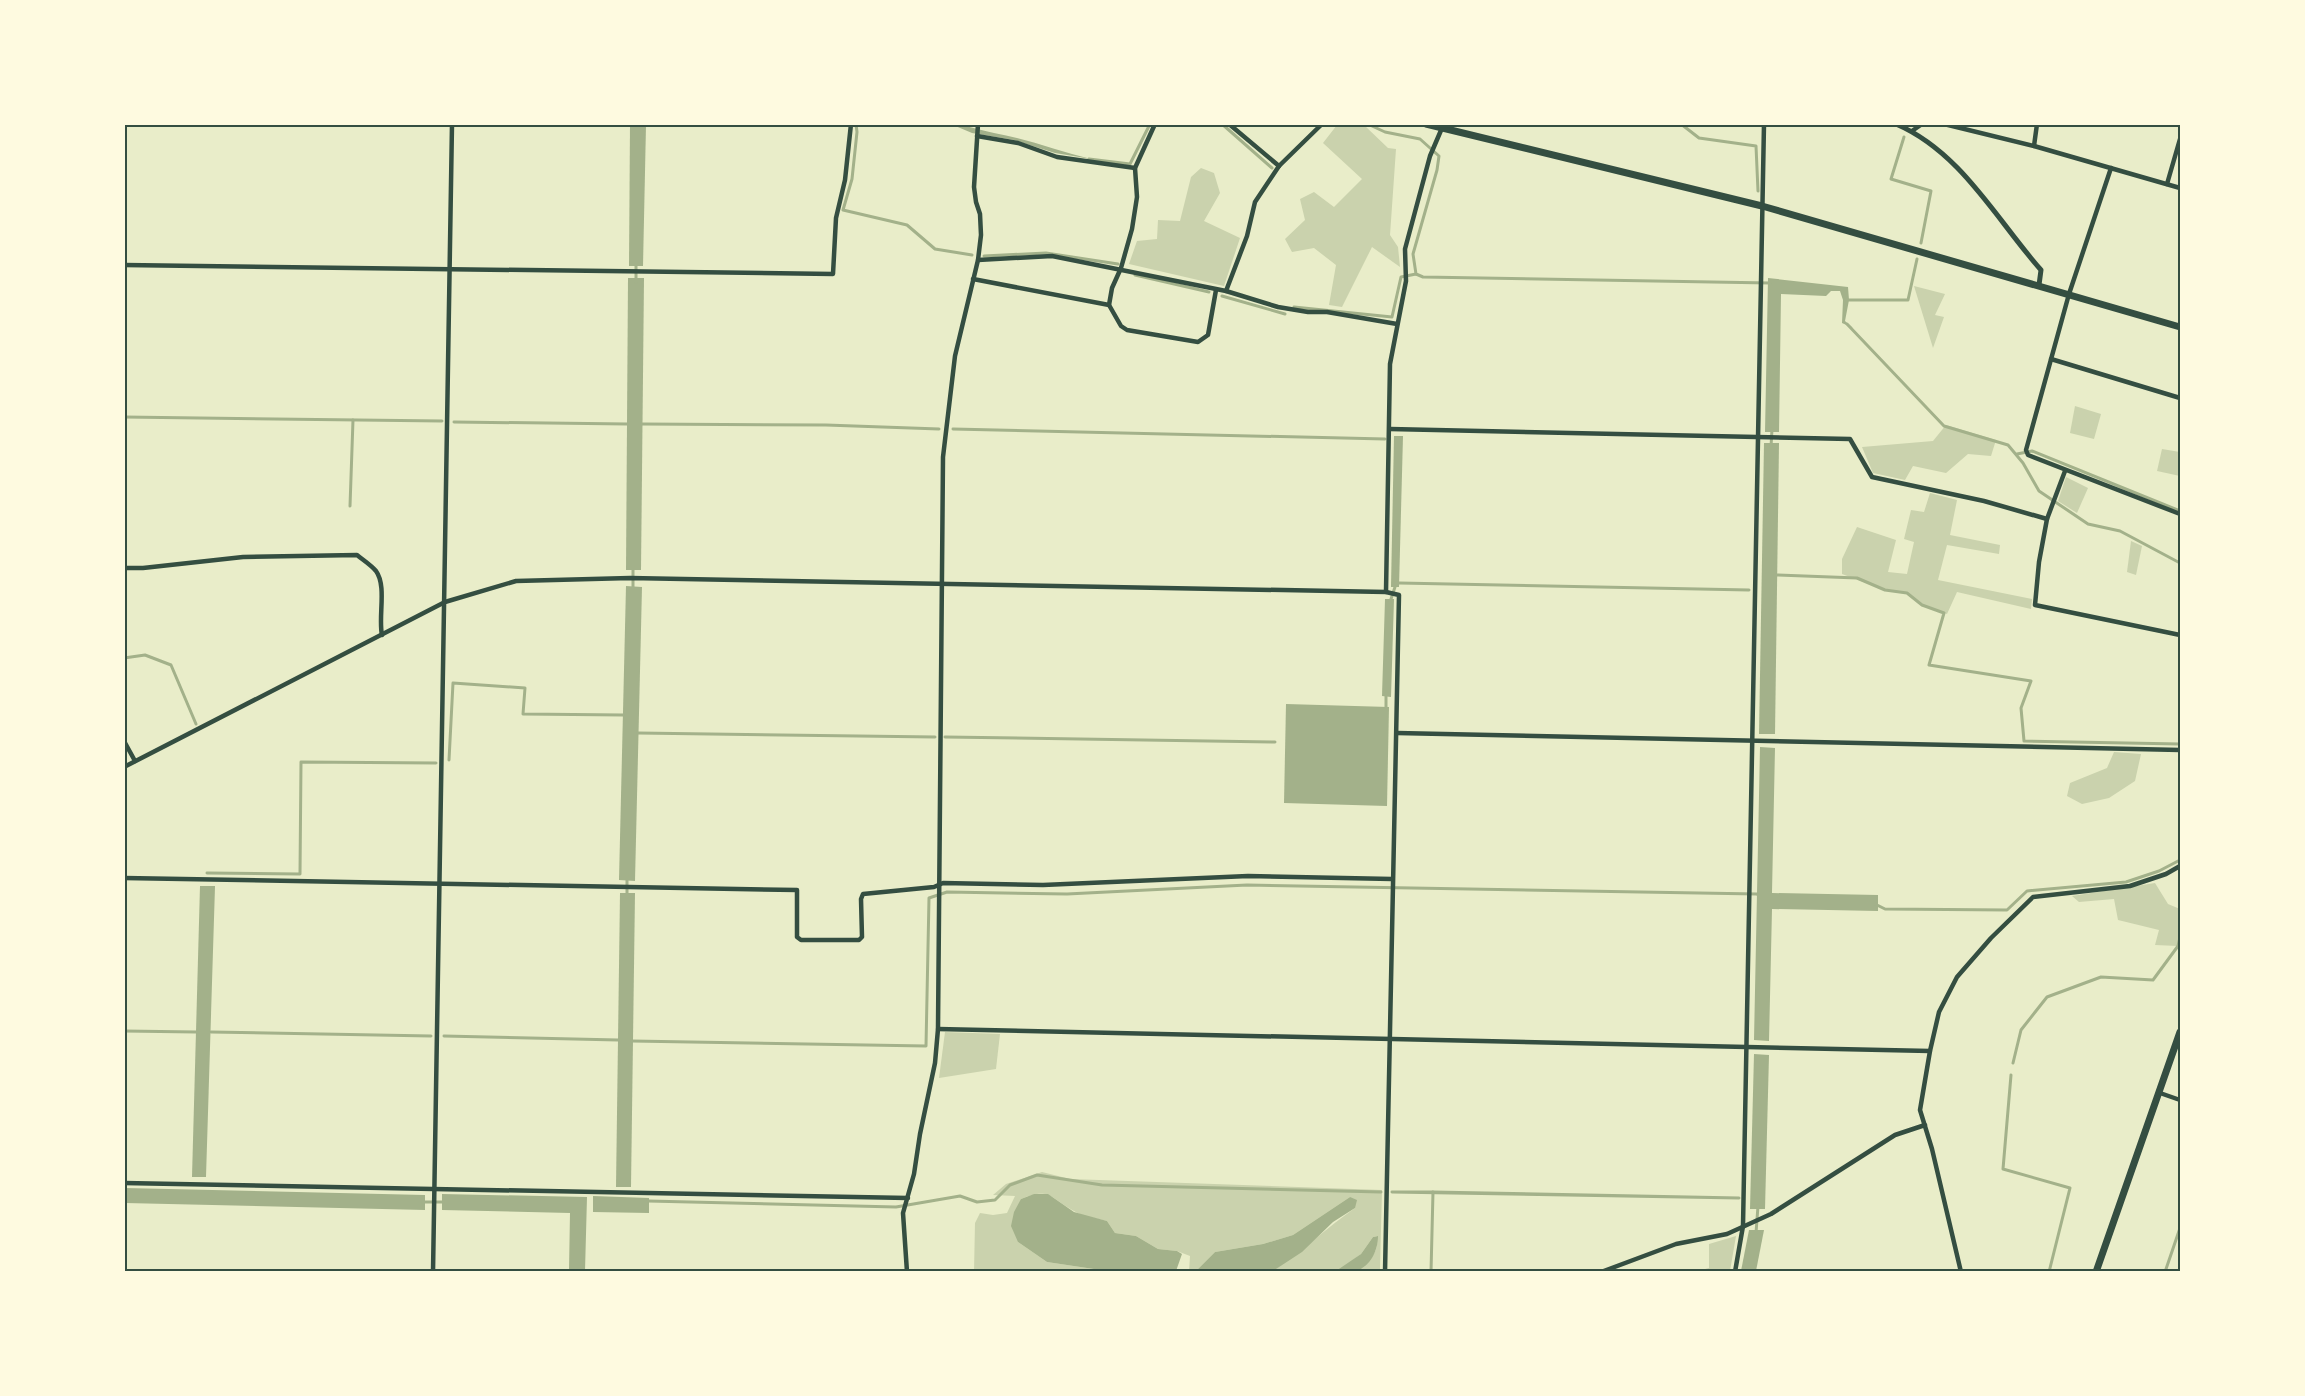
<svg xmlns="http://www.w3.org/2000/svg" width="2305" height="1396" viewBox="0 0 2305 1396" font-family="'DejaVu Sans',sans-serif">
  <style>
    .green { fill: #cad2ad }
    .water { fill: #a3b18a }
    .lines { fill: none; stroke-linecap: round; stroke-linejoin: round }
    .stream { stroke: #a3b18a; stroke-width: 3 }
    .minor { stroke: #344e41; stroke-width: 4.5 }
    .tertiary { stroke: #344e41; stroke-width: 5 }
    .primary { stroke: #344e41; stroke-width: 7 }
    .neatline { fill: none; stroke: #344e41; stroke-width: 2 }
  </style>
  <rect width="100%" height="100%" fill="#e9edc9"/>
  <!-- green -->
  <g class="green">
    <path d="M1337,125L1365,126L1388,148L1396,149L1390,235L1398,247L1400,267L1372,247L1342,307L1329,305L1336,265L1314,248L1292,252L1285,239L1305,220L1300,199L1314,192L1334,207L1362,179L1323,143Z"/>
    <path d="M1201,168L1214,173L1220,193L1204,221L1240,238L1224,286L1129,264L1137,241L1157,239L1158,220L1180,221L1191,177Z"/>
    <path d="M1914,286L1945,294L1935,315L1944,317L1933,348Z"/>
    <path d="M2075,406L2101,414L2094,439L2070,433Z"/>
    <path d="M1946,425L1996,440L1991,456L1968,454L1946,473L1913,466L1905,480L1873,473L1862,447L1933,441Z"/>
    <path d="M2162,449L2180,452V476L2157,471Z"/>
    <path d="M2066,477L2088,488L2077,513L2058,501Z"/>
    <path d="M1930,493L1957,500L1950,535L2000,545L1999,554L1947,545L1938,580L2032,599L2031,609L1957,592L1947,614L1922,605L1907,593L1885,590L1842,574V559L1857,527L1896,540L1888,572L1907,574L1914,542L1904,539L1911,510L1924,512Z"/>
    <path d="M2131,541L2142,546L2136,575L2127,572Z"/>
    <path d="M2114,752L2141,754L2135,781L2109,798L2082,804L2067,796L2070,783L2107,768Z"/>
    <path d="M2155,883L2168,904L2180,909L2178,946L2155,945L2159,930L2118,920L2114,899L2079,902L2072,896Z"/>
    <path d="M945,1032L1000,1034L996,1069L939,1078Z"/>
    <path d="M1042,1172L1070,1179L1382,1190L1380,1269L1376,1271H1356C1369,1261 1379,1254 1377,1236L1373,1237L1361,1254L1339,1271H1273C1303,1251 1326,1228 1355,1208L1350,1197L1293,1235L1263,1244L1215,1252L1196,1271L1189,1272L1190,1256L1177,1251L1158,1249L1136,1236L1115,1233L1107,1221C1096,1218 1083,1217 1074,1211C1050,1198 1050,1187 1021,1199L1018,1242L1047,1262L1107,1271L974,1272L975,1223L980,1213L993,1215L1007,1213L1015,1196L993,1195L1006,1184Z"/>
    <path d="M1736,1236L1730,1271H1697L1709,1268V1244Z"/>
  </g>
  <!-- water -->
  <g class="water">
    <path d="M630,125H646L643,266H629Z"/>
    <path d="M953,125C968,125 979,130 994,133C1027,139 1058,151 1091,159L1055,153L1014,140L972,133Z"/>
    <path d="M628,278H644L641,570H626Z"/>
    <path d="M1768,278L1848,287L1849,300L1845,321L1853,328L1842,323L1843,300L1840,291H1831L1826,296L1781,294L1779,432H1765Z"/>
    <path d="M1394,436H1403L1399,587H1391Z"/>
    <path d="M1764,443H1779L1775,734H1759Z"/>
    <path d="M626,586L642,587L635,881L619,880Z"/>
    <path d="M1385,599H1394L1391,697L1382,696Z"/>
    <path d="M1286,704L1389,707L1387,806L1284,803Z"/>
    <path d="M1760,747L1775,748L1772,893L1878,895V911L1772,909L1769,1041L1754,1040Z"/>
    <path d="M200,886H215L206,1177H192Z"/>
    <path d="M620,893H635L631,1187H616Z"/>
    <path d="M1754,1054L1769,1055L1765,1209H1750Z"/>
    <path d="M125,1188L425,1195V1210L125,1203Z"/>
    <path d="M442,1194L587,1197L585,1271H569L570,1213L442,1210Z"/>
    <path d="M1034,1194H1048L1074,1212L1107,1221L1115,1233L1136,1236L1158,1249L1177,1251L1182,1254L1176,1271H1107L1047,1262L1018,1242L1011,1226L1014,1212L1021,1199Z"/>
    <path d="M593,1196L649,1198V1213L593,1212Z"/>
    <path d="M1350,1197L1357,1200L1355,1208L1333,1222L1302,1252L1273,1271H1196L1215,1252L1263,1244L1293,1235Z"/>
    <path d="M1749,1230H1764L1756,1271H1741Z"/>
    <path d="M1378,1236C1378,1250 1371,1266 1356,1271C1351,1273 1342,1272 1336,1271L1361,1254L1373,1237Z"/>
  </g>
  <g class="lines">
    <!-- stream -->
    <g class="stream">
      <path d="M856,124L857,132L852,179L843,210L907,225L935,249L972,255"/>
      <path d="M1222,124L1272,168"/>
      <path d="M1681,124L1699,138L1756,146L1758,191"/>
      <path d="M1372,126L1385,132L1420,139L1439,156L1437,170L1413,254L1416,274L1423,277L1770,283"/>
      <path d="M1904,137L1891,179L1931,191L1921,243"/>
      <path d="M1089,159L1130,164L1150,124"/>
      <path d="M984,256L1046,253L1118,264"/>
      <path d="M1135,275L1209,292"/>
      <path d="M636,282V264"/>
      <path d="M1222,296L1285,314"/>
      <path d="M1847,300H1908L1917,259"/>
      <path d="M1294,307L1392,317L1401,277L1416,274"/>
      <path d="M1847,324L1944,426L2008,445L2023,463L2039,491L2088,524L2120,531L2180,563"/>
      <path d="M124,417L442,421"/>
      <path d="M454,422L627,424"/>
      <path d="M642,424L826,425L939,429"/>
      <path d="M953,429L1385,439"/>
      <path d="M1771,447L1772,429"/>
      <path d="M2017,454L2032,451L2180,511"/>
      <path d="M350,506L353,420"/>
      <path d="M1777,575L1857,578L1885,590L1907,593L1922,605L1944,613L1929,665L2031,681L2021,708L2024,741L2180,744"/>
      <path d="M1399,583L1749,590"/>
      <path d="M633,588V567"/>
      <path d="M1390,602L1395,587"/>
      <path d="M124,658L145,655L171,665L196,724"/>
      <path d="M1386,707V693"/>
      <path d="M638,733L935,737"/>
      <path d="M945,737L1275,742"/>
      <path d="M449,760L453,683L525,688L523,714L623,715"/>
      <path d="M207,873L300,874L301,762L436,763"/>
      <path d="M627,897V876"/>
      <path d="M1875,904L1885,909L2007,910L2027,891L2126,882L2159,871L2180,860"/>
      <path d="M124,1031L196,1032"/>
      <path d="M211,1032L431,1036"/>
      <path d="M444,1036L618,1040"/>
      <path d="M632,1041L926,1046L929,898L947,892L1067,894L1247,885L1757,894L1759,896"/>
      <path d="M2013,1063L2021,1030L2047,997L2101,977L2153,980L2178,946L2180,937"/>
      <path d="M2011,1075L2003,1169L2070,1188L2049,1272"/>
      <path d="M1392,1192H1433L1739,1198Z"/>
      <path d="M648,1201L896,1207L960,1196L977,1202L995,1200L1010,1185L1037,1175L1102,1185L1381,1192"/>
      <path d="M423,1202H443"/>
      <path d="M1756,1233L1758,1206"/>
      <path d="M1431,1272L1433,1192"/>
      <path d="M2165,1272L2180,1228"/>
    </g>
    <!-- minor -->
    <g class="minor">
      <path d="M1155,124L1135,168L1137,197L1132,229L1121,268L1112,288L1109,305L1121,326L1127,330L1198,342L1208,335L1216,290"/>
      <path d="M1229,124L1279,166"/>
      <path d="M1944,124L2034,146L2180,188"/>
      <path d="M1912,131L1922,124"/>
      <path d="M977,136L1018,143L1057,157L1135,168"/>
      <path d="M2034,146L2037,124"/>
      <path d="M2111,168L2069,294L2026,450L2028,455L2180,514"/>
      <path d="M2167,184L2180,139"/>
      <path d="M978,260L1052,256L1226,291L1278,307L1308,312H1327L1397,324"/>
      <path d="M124,265L833,274L836,218L845,180L851,124"/>
      <path d="M973,279L1109,305"/>
      <path d="M1226,291L1247,236L1255,202L1279,166L1322,124"/>
      <path d="M2051,359L2180,398"/>
      <path d="M1390,429L1850,439L1872,477L1984,501L2047,519"/>
      <path d="M2065,471L2047,519L2039,562L2035,605L2180,635"/>
      <path d="M124,568H143L243,557L357,555C363,560 371,565 376,571C387,586 378,617 382,635"/>
      <path d="M1386,592L1390,364L1406,281L1405,249L1430,156L1442,128"/>
      <path d="M1397,733L2180,750"/>
      <path d="M124,741L135,761"/>
      <path d="M124,767L445,602L516,581L630,578L1386,592L1399,595L1385,1272"/>
      <path d="M124,878L797,890V937L801,940H859L862,937L861,899L863,894L934,887L943,883L1043,885L1248,876L1392,879"/>
      <path d="M938,1029L1930,1051"/>
      <path d="M2160,1093L2180,1100"/>
      <path d="M124,1183L908,1198"/>
      <path d="M433,1272L452,124"/>
      <path d="M907,1272L903,1213L914,1174L920,1134L935,1063L938,1029L943,457L955,356L978,260L981,235L980,214L976,202L974,187L978,124"/>
      <path d="M1601,1272L1676,1244L1727,1234L1771,1214L1895,1135L1925,1125"/>
      <path d="M1735,1272L1743,1226L1764,124"/>
      <path d="M1961,1272L1932,1149L1920,1110L1930,1051L1939,1012L1957,977L1991,938L2033,897L2130,886L2166,874L2180,866"/>
    </g>
    <!-- tertiary -->
    <path class="tertiary" d="M1896,124C1961,152 1996,219 2041,270L2039,285"/>
    <!-- primary -->
    <g class="primary">
      <path d="M1426,124L1762,206L2180,327"/>
      <path d="M2096,1272L2180,1032"/>
    </g>
  </g>
  <!-- border -->
  <rect width="2305" height="1396" fill="none" stroke="#fefae0" stroke-width="252"/>
  <rect x="126" y="126" width="2053" height="1144" class="neatline"/>
</svg>
